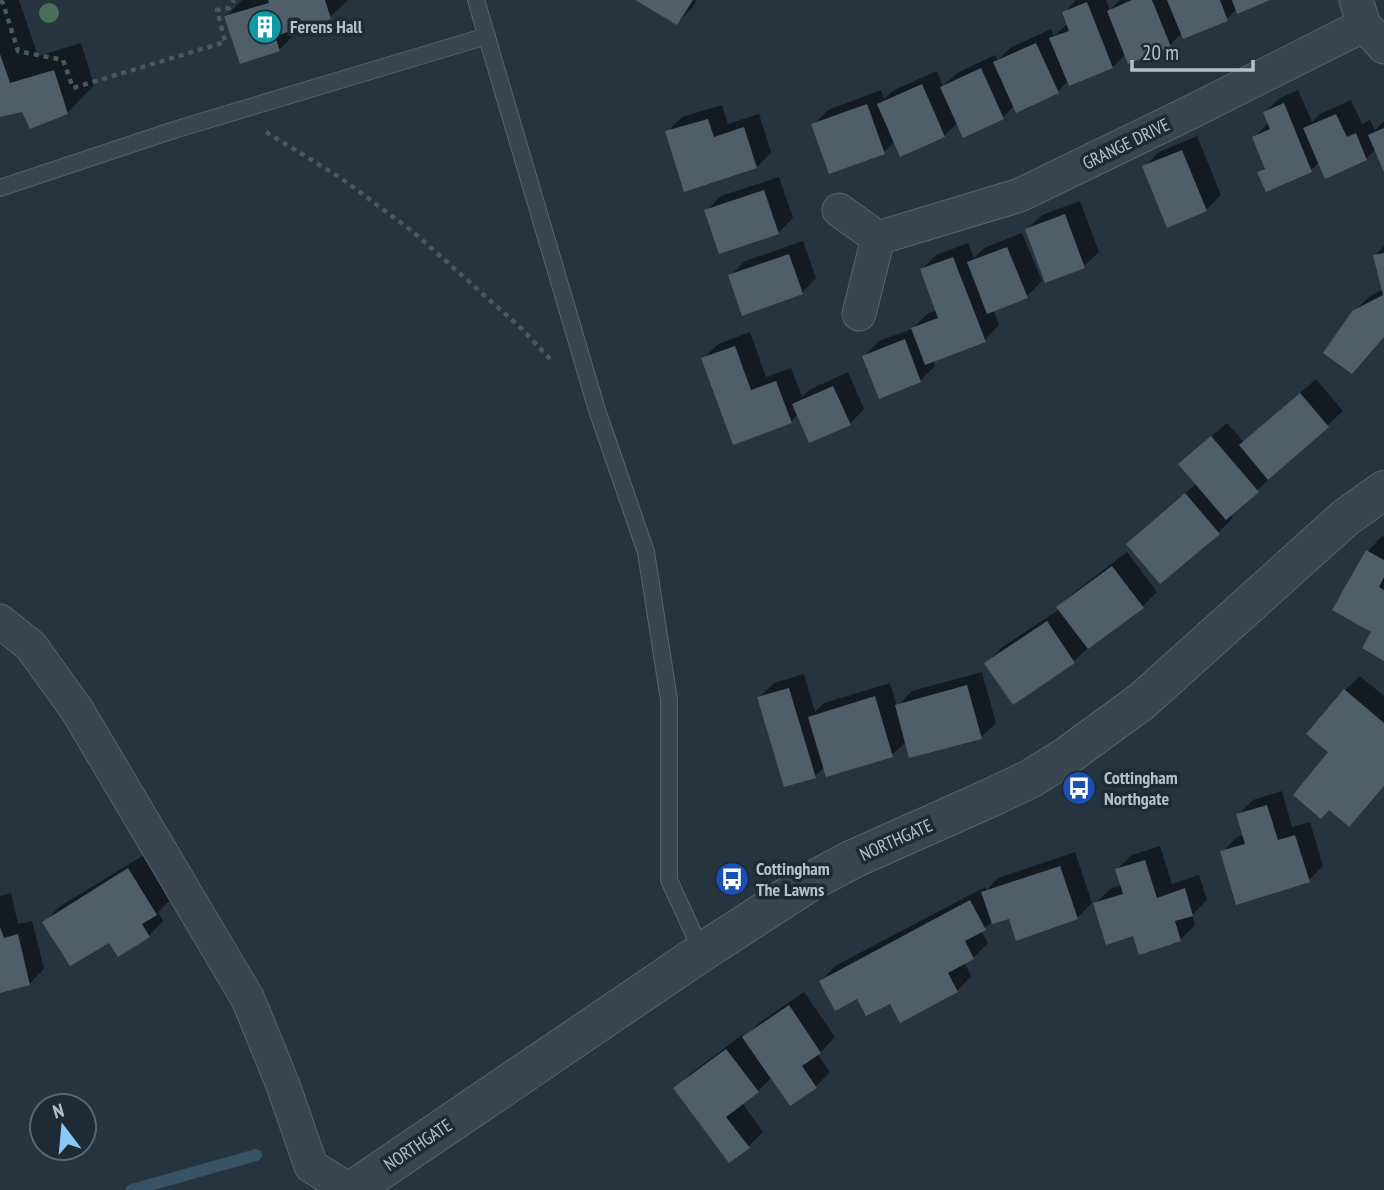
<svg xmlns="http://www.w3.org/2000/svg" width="1384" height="1190" viewBox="0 0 1384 1190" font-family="'PT Sans Narrow',sans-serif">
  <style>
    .shadow { fill: #0007 }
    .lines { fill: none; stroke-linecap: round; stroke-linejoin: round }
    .stream { stroke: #385366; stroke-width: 12 }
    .building { fill: #4e5f6a }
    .service-casing { stroke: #57646d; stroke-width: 18 }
    .minor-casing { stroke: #57646d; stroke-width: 35 }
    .tertiary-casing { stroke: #57646d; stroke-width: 40 }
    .path { stroke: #455c5b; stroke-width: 4.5; stroke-dasharray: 5 5; stroke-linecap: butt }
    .service { stroke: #39464f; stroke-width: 16 }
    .minor { stroke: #39464f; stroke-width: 33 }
    .tertiary { stroke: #39464f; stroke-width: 38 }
    .tree { fill: #4c6d59 }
    .labels { text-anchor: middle; stroke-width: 7; stroke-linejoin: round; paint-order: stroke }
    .poi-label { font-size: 18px; font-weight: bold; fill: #b5c1ca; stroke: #1e2b34; text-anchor: start }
    .street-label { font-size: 18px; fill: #b5c1ca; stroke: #1e2b34 }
  </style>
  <rect width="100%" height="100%" fill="#25343f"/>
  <!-- shadow -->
  <g class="shadow">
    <path d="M0,0H19L38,56L81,43L94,85L67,113L23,110L0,115Z"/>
    <path d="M242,0H348L330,17L303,26L279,50L226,16Z"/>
    <path d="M639,0H697L692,8L677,23Z"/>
    <path d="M1076,0H1106L1110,10L1120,0H1266L1237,9L1227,19L1182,33L1170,45L1126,54L1113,67L1068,81L1058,92L1014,106L1003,117L958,122L944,136L895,141L884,152L813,125L828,110L881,90L884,99L894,90L937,71L943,86L957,73L995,55L998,60L1010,48L1051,29L1054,36L1068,23L1064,13Z"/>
    <path d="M1298,90L1312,122L1320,114L1351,100L1362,124L1370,120L1375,130L1384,121V168L1376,149L1366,159L1319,162L1311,170L1266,189L1259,173L1266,166L1254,138L1269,122L1265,112L1280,98Z"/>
    <path d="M722,105L728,124L759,114L771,152L757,167L667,132L682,117Z"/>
    <path d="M1197,136L1221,195L1206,210L1144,167L1159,152Z"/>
    <path d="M779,177L793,218L778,233L706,211L721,196Z"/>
    <path d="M1080,201L1099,252L1084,266L1027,229L1042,215Z"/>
    <path d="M1022,233L1042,281L1027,296L993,309L999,325L985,340L933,360L935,366L920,381L864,356L879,341L912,329L927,314L937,310L922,269L936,255L968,243L974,258L984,248Z"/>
    <path d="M803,241L816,278L802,293L730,276L745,261Z"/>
    <path d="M1384,246V336L1352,372L1353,312L1369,297L1383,289L1374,256Z"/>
    <path d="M750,332L766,377L791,368L802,397L809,390L848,372L864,409L850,424L798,414L791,422L703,359L718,344Z"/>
    <path d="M1316,379L1343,411L1230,515L1233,518L1218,533L1128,544L1143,529L1196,484L1195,450L1227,423L1244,442Z"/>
    <path d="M1382,536L1384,537V659L1373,632L1368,551Z"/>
    <path d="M1127,552L1157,592L1142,607L1090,646L1074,661L1013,702L987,663L1001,648L1060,609L1059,607L1073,593Z"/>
    <path d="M982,672L996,723L981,737L907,741L892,755L825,767L815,776L759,697L774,683L804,674L815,712L824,703L890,683L897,706L912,691Z"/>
    <path d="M1360,676L1384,696V786L1349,825L1331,752L1345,690Z"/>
    <path d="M1282,791L1292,827L1310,822L1323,866L1309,880L1222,852L1237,837L1244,835L1238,815L1253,800Z"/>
    <path d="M1160,846L1172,884L1199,875L1207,900L1192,915L1195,925L1180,940L1134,934L1095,904L1110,889L1122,885L1117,869L1132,855Z"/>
    <path d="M1075,852L1092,903L1077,918L1010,917L993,921L981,931L988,943L973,958L964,962L971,976L957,991L891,1001L858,997L821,981L835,966L985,887L987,890L998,878Z"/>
    <path d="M144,855L171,899L158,912L163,921L149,936L109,940L45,922L59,907Z"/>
    <path d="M11,893L18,924L32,921L44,969L30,983L0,991V896Z"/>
    <path d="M804,992L835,1037L818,1055L830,1072L815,1087L772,1077L758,1091L742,1103L763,1132L748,1147L676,1089L690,1074L742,1035L744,1038L759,1023Z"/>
  </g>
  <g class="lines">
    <!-- stream -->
    <path class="stream" d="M132,1190L256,1155"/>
  </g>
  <!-- building -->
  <g class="building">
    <path d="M268,0H325L331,19L275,36L280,51L240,64L224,16L269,3Z"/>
    <path d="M635,0H693L677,25Z"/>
    <path d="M1132,0H1152L1171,47L1128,64L1107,11Z"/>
    <path d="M1167,0H1220L1228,21L1183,39Z"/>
    <path d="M1232,0H1270L1237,14Z"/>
    <path d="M1087,2L1113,68L1069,86L1049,38L1069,31L1062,12Z"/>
    <path d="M1036,43L1059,93L1016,113L993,62Z"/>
    <path d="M0,54L10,83L54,70L68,114L30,129L22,112L0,117Z"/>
    <path d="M981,68L1004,119L963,138L940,87Z"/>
    <path d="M922,84L945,137L900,157L877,104Z"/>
    <path d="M1284,103L1312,172L1266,192L1257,172L1265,169L1252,137L1270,129L1263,112Z"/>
    <path d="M867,104L885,154L829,174L811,124Z"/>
    <path d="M1336,114L1347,137L1356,133L1367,160L1325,179L1303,128Z"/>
    <path d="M708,119L714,137L744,127L757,168L684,192L665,131Z"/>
    <path d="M1384,128V172L1368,135Z"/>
    <path d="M1182,150L1207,211L1167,228L1142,166Z"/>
    <path d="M764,190L779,234L719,254L704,210Z"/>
    <path d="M1065,214L1085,268L1045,283L1025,229Z"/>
    <path d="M1007,247L1028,298L987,314L967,262Z"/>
    <path d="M1384,253V337L1352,374L1323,353L1352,311L1383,295L1373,255Z"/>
    <path d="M789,254L803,294L742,316L728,275Z"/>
    <path d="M953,257L986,342L925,365L911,328L938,318L920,269Z"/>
    <path d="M905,339L921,382L879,399L862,356Z"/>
    <path d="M735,346L751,390L776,381L792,423L733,445L701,358Z"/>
    <path d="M833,386L851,425L809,443L792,404Z"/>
    <path d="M1300,393L1329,427L1268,480L1239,445Z"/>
    <path d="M1211,436L1259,492L1226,520L1178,464Z"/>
    <path d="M1185,493L1220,534L1160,584L1126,544Z"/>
    <path d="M1366,550L1384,560V577L1379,587L1384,590V661L1362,648L1371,632L1332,610Z"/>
    <path d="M1112,566L1144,608L1088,649L1056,607Z"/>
    <path d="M1047,621L1075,663L1013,705L984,663Z"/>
    <path d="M967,685L982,739L909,758L895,705Z"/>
    <path d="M789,688L816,778L784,787L757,697Z"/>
    <path d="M1344,689L1384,723V786L1349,827L1329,810L1321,819L1293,795L1328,752L1306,734Z"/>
    <path d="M875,696L893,757L826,777L808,717Z"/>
    <path d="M1267,805L1278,840L1295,835L1310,882L1236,905L1220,851L1245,844L1236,814Z"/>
    <path d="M1145,860L1157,898L1185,888L1193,916L1175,921L1181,941L1139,955L1133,936L1106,945L1093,903L1123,894L1115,869Z"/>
    <path d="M1060,866L1078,919L1016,941L1009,919L992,924L981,892Z"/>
    <path d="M128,868L157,915L142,924L150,937L118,957L109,943L70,966L42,922Z"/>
    <path d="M970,900L986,930L965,941L974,959L948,973L958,992L900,1023L890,1004L866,1016L857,999L835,1011L819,981Z"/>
    <path d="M0,927L4,938L18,934L30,985L0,993Z"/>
    <path d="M789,1005L821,1053L802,1066L817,1088L790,1106L742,1037Z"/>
    <path d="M726,1049L759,1092L726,1117L750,1148L729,1163L673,1088Z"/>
  </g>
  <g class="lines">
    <!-- service casing -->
    <g class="service-casing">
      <g id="service">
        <path d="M476,0L597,410L646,552L669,700V880L702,952"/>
        <path d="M0,188L174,130L487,36"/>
      </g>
    </g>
    <!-- minor casing -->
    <g class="minor-casing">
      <g id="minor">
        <path d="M1364,25L1384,47"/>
        <path d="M839,210L878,238L859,314"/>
        <path d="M878,238L1020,195L1191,112L1364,25L1356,0"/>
        <path d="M0,621L31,646L77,710L248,999L283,1085L311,1166L349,1190"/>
      </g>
    </g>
    <!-- tertiary casing -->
    <g class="tertiary-casing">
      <path id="tertiary" d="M352,1190L702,952L810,882L853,859L990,798L1030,779L1067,756L1142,701L1345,518L1384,490"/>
    </g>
    <!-- path -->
    <g class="path">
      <path d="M0,1L3,3L18,51L63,60L73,88L225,42L217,10L229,8L234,0"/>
      <path d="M266,132L341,178L412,231L521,328L551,360"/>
    </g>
    <!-- service -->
    <use href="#service" class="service"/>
    <!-- minor -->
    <use href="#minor" class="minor"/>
    <!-- tertiary -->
    <use href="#tertiary" class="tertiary"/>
  </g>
  <!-- trees -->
  <circle class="tree" cx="49" cy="13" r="10"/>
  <!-- icons -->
  <defs>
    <g id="building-disc" transform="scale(1.75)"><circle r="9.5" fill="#0f9aa8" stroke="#1e2b34"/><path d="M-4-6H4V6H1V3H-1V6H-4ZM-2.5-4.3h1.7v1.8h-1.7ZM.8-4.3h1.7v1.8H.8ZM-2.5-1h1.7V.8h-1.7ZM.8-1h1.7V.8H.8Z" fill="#fff"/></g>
    <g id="bus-disc" transform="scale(1.75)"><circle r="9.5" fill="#1a4fb4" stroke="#1e2b34"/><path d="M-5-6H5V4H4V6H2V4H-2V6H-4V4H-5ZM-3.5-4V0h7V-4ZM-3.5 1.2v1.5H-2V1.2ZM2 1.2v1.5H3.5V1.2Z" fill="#fff"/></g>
  </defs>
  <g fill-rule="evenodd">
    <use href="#building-disc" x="265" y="27"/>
    <use href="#bus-disc" x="1079" y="788"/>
    <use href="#bus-disc" x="732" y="879"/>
  </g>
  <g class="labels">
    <!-- poi labels -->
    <g class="poi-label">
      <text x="290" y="33">Ferens Hall</text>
      <text x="1104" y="784">Cottingham<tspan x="1104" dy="21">Northgate</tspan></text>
      <text x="756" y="875">Cottingham<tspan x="756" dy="21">The Lawns</tspan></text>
    </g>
    <!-- street labels -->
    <g class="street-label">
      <text transform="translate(1126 144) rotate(-26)" y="6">GRANGE DRIVE</text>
      <text transform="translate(896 840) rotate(-24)" y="6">NORTHGATE</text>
      <text transform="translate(418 1145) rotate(-34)" y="6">NORTHGATE</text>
    </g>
  </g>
  <!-- north arrow -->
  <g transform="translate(63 1127) rotate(344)"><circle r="33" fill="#1e2b34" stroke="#5a6770" stroke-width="2"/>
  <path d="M0-5L12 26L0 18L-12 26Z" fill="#8bc8f8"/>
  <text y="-10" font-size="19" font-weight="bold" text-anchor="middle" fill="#b5c1ca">N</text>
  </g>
  <!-- scale -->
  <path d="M1132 60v10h121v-10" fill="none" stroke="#b5c1ca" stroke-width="3.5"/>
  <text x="1142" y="60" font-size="21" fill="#b5c1ca" stroke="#1e2b34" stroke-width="5" paint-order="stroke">20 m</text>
</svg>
